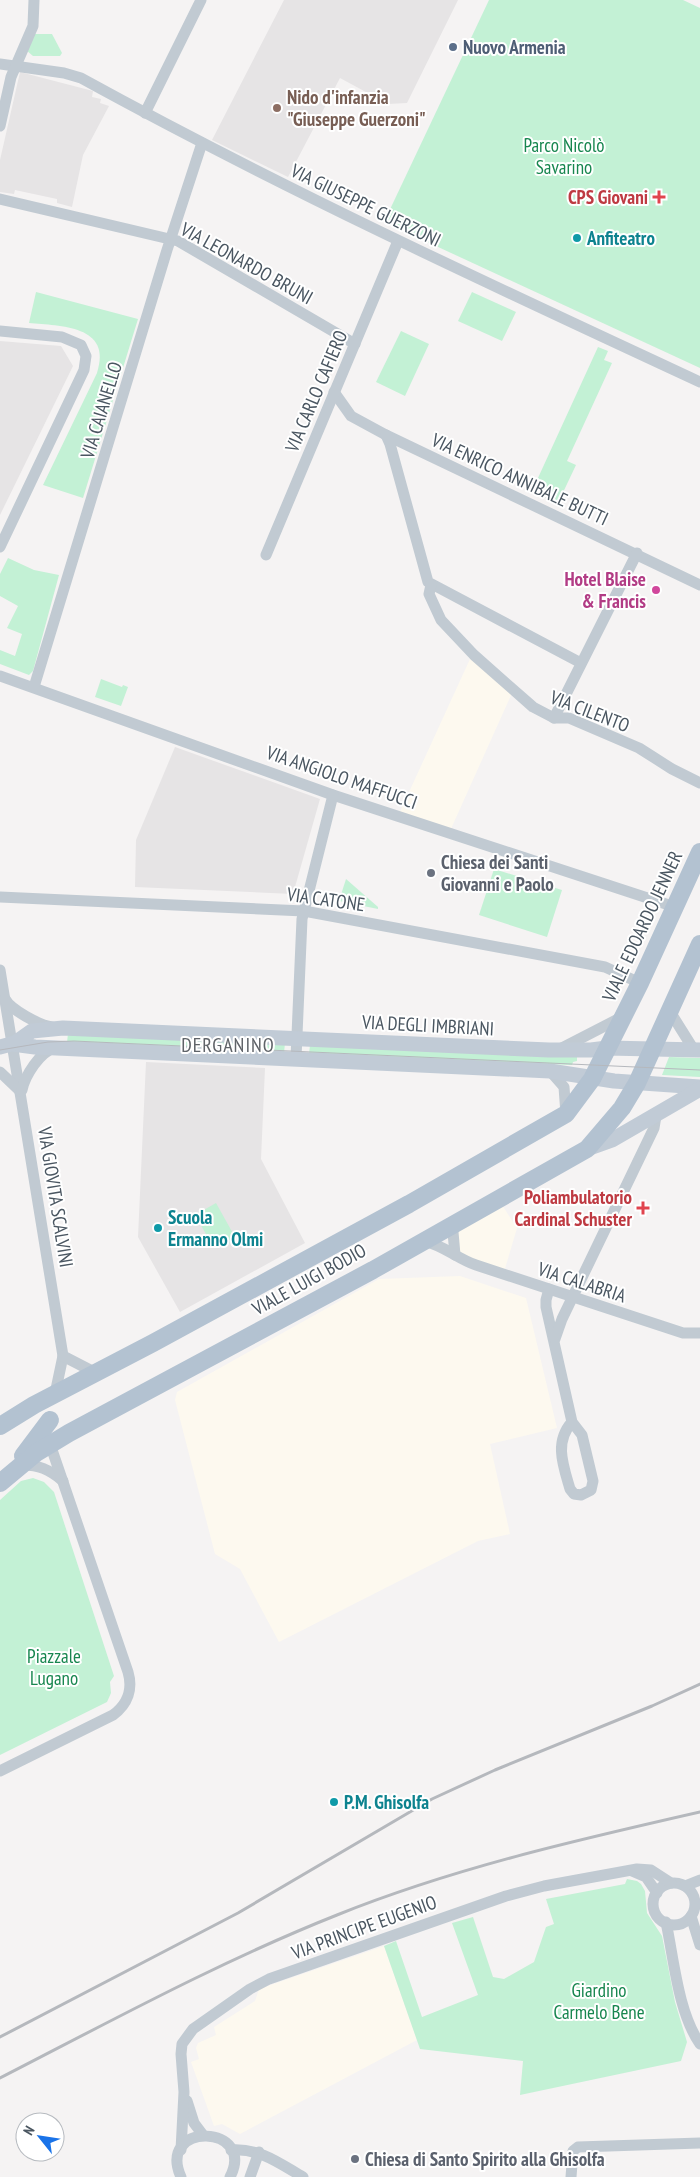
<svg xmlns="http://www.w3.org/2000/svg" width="700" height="2177" viewBox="0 0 700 2177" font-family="'PT Sans Narrow',sans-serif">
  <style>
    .commercial { fill: #fdf9ef }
    .education { fill: #e6e4e5 }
    .green { fill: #c3f1d5 }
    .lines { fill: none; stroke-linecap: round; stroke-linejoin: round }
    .street { stroke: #c1cad2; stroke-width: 11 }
    .secondary { stroke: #c1cbd6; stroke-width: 15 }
    .primary { stroke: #b3c2d1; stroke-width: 18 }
    .tram { stroke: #b5b8bd; stroke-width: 1 }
    .rail { stroke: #b5b8bd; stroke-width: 3 }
    .service-dot { fill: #5c6f8a; stroke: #fff; stroke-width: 2 }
    .education-dot { fill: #8d6e63; stroke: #fff; stroke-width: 2 }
    .health-dot { fill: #e0444e; stroke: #fff; stroke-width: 2 }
    .culture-dot { fill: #0f9aa8; stroke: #fff; stroke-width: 2 }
    .hotel-dot { fill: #d1479c; stroke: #fff; stroke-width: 2 }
    .worship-dot { fill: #6b7280; stroke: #fff; stroke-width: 2 }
    .labels { text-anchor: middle; stroke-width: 4; stroke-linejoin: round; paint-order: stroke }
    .service-label { font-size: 19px; font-weight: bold; fill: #4e5e75; stroke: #fff; text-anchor: start }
    .education-label { font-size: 19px; font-weight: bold; fill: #785e54; stroke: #fff; text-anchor: start }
    .park-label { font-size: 19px; fill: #17864f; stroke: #fff }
    .health-label { font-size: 19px; font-weight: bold; fill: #be3a42; stroke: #fff; text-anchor: end }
    .street-label { font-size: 19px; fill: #4a5661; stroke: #fff }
    .culture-label { font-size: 19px; font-weight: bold; fill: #0d838f; stroke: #fff; text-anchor: start }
    .hotel-label { font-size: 19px; font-weight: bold; fill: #b23c85; stroke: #fff; text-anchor: end }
    .worship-label { font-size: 19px; font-weight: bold; fill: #5b616d; stroke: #fff; text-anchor: start }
    .neighbourhood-label { font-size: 20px; letter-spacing: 1px; fill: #5f6368; stroke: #fff }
  </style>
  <rect width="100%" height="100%" fill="#f5f3f3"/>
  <!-- commercial -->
  <g class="commercial">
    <path d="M473,656L512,693L450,831L399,814L470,659Z"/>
    <path d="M500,1202L517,1228L504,1272L460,1256L455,1232Z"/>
    <path d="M460,1276L526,1298L557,1428L490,1444L510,1534L478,1541L279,1642L240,1569L215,1554L175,1400L177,1392L379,1279Z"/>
    <path d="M384,1946L417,2040L240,2134L222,2124L214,2126L191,2062L199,2059L196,2048L198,2043L216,2035L214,2027L255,2001L259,1989Z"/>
  </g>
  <!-- education -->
  <g class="education">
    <path d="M284,0H458L407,103L388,104L340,78L288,177L212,140Z"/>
    <path d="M20,72L93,91L92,97L101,99L100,103L109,106L83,155L72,207L57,203V199L15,190L14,194L0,192V160Z"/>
    <path d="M0,341L61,346L73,366L0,515Z"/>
    <path d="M175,747L320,799L293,894L135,887L136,840Z"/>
    <path d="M146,1062L265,1068L261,1159L305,1243L180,1312L138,1237Z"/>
  </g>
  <!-- green -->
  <g class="green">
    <path d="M489,0H683L700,8V368L384,222Z"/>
    <path d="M32,34H52L62,53L60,56H33L26,50Z"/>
    <path d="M36,292L138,319L83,498L43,485L97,373C113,325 60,326 29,323Z"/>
    <path d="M472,292L516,312L502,341L458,321Z"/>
    <path d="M401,331L429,344L405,396L376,382Z"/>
    <path d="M598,347L608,351L604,360L612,363L567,461L576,465L558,503L532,491Z"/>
    <path d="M8,558L34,570L59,575L33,671L29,675L0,664V650L15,656L22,634L7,628L18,606L0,596V574Z"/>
    <path d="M101,679L122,687L123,685L128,687L121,706L95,697Z"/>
    <path d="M494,869L562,890L547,937L479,915Z"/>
    <path d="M346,879L378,907V909L339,901Z"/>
    <path d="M68,1033L285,1043L284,1053L67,1043Z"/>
    <path d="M310,1045L577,1054V1061L573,1062L572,1065L309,1054Z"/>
    <path d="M669,1057L700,1058V1077L662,1075Z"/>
    <path d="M216,1203L235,1237L214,1248L195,1215Z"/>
    <path d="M33,1478L44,1482L54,1492L114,1676L110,1682L111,1693L107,1702L0,1755V1500L21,1481Z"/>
    <path d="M627,1879L637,1881L641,1884L645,1891L647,1913L662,1936L675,2002L687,2042L681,2061L520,2095L523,2061L420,2049L384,1946L396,1941L422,2017L478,1995L452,1923L473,1917L493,1977L504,1979L534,1962L546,1927L554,1924L546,1899L625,1884Z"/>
  </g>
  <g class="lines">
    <!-- street -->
    <g class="street">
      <path d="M0,64L64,73L81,78C283,189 491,285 700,382"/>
      <path d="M145,113L201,0"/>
      <path d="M0,126L11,77L33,26L34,0"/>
      <path d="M0,199L178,241L355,344"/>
      <path d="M0,331L62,337L81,345L86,356L84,370L0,547"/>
      <path d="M334,392L351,416L386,435L700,585"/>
      <path d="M386,435L390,444L428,582L581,663"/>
      <path d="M266,555L398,241"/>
      <path d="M431,585L429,594L441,620L474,655L533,707L554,718H569L639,748L672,769L700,783"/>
      <path d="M0,676L333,795L675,907"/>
      <path d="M34,687L167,250L202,143"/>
      <path d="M554,718L637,553"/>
      <path d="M0,897L304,911L605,967L640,983"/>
      <path d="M0,970L63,1356L55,1394"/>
      <path d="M5,999C11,1010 39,1025 52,1027"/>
      <path d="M669,1010L694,1050"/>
      <path d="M562,1048L622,1017"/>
      <path d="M296,1058L302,919L333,795"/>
      <path d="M550,1071L564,1087L566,1114"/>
      <path d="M0,1072L20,1091"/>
      <path d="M22,1090C25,1076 40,1051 55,1048"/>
      <path d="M455,1224L453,1232L455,1255"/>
      <path d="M424,1241C443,1245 458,1259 476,1265C545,1288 614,1310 683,1333H700"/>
      <path d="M549,1289L546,1300V1307L572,1422L582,1435L593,1481L591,1490L581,1495L574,1494L570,1489C563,1465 554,1442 572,1422"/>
      <path d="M555,1339L562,1319L654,1128L656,1116"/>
      <path d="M63,1356L96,1373"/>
      <path d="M20,1465C38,1464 50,1470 63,1481"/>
      <path d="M0,1771L113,1715C128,1704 133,1689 128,1672L50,1444"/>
      <path d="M632,1871L646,1877L657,1893"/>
      <circle cx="674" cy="1904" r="21"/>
      <path d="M685,1886L700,1880"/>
      <path d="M691,1916L700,1945"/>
      <path d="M666,1922C674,1960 678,2012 700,2044"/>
      <path d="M187,2101L194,2123L203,2135"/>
      <path d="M181,2150L184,2092L181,2054L182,2044L193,2029L250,1989L269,1979L506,1896L544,1886L637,1869L651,1870L671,1883"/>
      <path d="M231,2150C260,2148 279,2163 303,2177"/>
      <path d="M181,2177C156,2121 257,2124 230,2177"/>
      <path d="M250,2177L259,2152"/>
      <path d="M571,2177L573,2151L578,2147L700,2143"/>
    </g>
    <!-- secondary -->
    <g class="secondary">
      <path d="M12,1044L35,1047L550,1071L614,1081L700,1087"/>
      <path d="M0,1047L15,1043L32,1031L63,1028L549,1050H591L607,1048L700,1050"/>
      <path d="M587,1149L612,1140L700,1089"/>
    </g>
    <!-- primary -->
    <g class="primary">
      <path d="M0,1426L34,1405L153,1343L409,1204L566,1114L592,1079L640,983L700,852"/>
      <path d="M23,1456L50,1420"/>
      <path d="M0,1483L36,1453L69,1433L373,1270L587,1149L622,1108L637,1083L700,944"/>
    </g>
    <!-- tram -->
    <path class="tram" d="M0,1050L48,1042L74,1041L700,1070"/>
    <!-- rail -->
    <g class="rail">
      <path d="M0,2037L238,1913L432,1799L495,1770L652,1706L700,1684"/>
      <path d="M0,2078C111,2021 221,1961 337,1915C454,1868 577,1840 700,1812"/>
    </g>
  </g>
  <!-- markers -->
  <circle class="service-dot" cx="453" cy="47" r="5"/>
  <circle class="education-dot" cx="277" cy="108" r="5"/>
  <g class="health-dot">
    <path d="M656.5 189.5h5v5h5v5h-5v5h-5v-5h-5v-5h5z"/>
    <path d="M640.5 1200.5h5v5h5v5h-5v5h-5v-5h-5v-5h5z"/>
  </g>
  <g class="culture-dot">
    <circle cx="577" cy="238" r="5"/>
    <circle cx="158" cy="1228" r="5"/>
    <circle cx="334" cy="1802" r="5"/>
  </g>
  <circle class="hotel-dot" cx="656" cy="590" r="5"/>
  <g class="worship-dot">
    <circle cx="431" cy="873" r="5"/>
    <circle cx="355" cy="2159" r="5"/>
  </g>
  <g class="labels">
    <!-- service labels -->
    <g class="service-label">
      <text x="463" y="54">Nuovo Armenia</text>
    </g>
    <!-- education labels -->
    <g class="education-label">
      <text x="287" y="104">Nido d'infanzia<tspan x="287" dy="22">"Giuseppe Guerzoni"</tspan></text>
    </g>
    <!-- park labels -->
    <g class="park-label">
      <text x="564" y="152">Parco Nicolò<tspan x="564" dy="22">Savarino</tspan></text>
      <text x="54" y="1663">Piazzale<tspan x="54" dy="22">Lugano</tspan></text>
      <text x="599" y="1997">Giardino<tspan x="599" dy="22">Carmelo Bene</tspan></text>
    </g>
    <!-- health labels -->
    <g class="health-label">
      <text x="648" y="204">CPS Giovani</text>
      <text x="632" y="1204">Poliambulatorio<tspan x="632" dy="22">Cardinal Schuster</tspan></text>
    </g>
    <!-- street labels -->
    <g class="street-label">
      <text transform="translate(366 205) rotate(26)" y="7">VIA GIUSEPPE GUERZONI</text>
      <text transform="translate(247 263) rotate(29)" y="7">VIA LEONARDO BRUNI</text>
      <text transform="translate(316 391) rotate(-67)" y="7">VIA CARLO CAFIERO</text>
      <text transform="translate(101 410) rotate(-73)" y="7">VIA CAIANELLO</text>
      <text transform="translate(520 479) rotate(25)" y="7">VIA ENRICO ANNIBALE BUTTI</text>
      <text transform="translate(590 711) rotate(21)" y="7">VIA CILENTO</text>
      <text transform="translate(342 777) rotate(19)" y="7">VIA ANGIOLO MAFFUCCI</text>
      <text transform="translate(326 899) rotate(8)" y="7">VIA CATONE</text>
      <text transform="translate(642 926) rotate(-65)" y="7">VIALE EDOARDO JENNER</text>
      <text transform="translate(428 1025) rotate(3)" y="7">VIA DEGLI IMBRIANI</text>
      <text transform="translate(56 1197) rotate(81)" y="7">VIA GIOVITA SCALVINI</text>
      <text transform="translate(309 1279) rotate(-29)" y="7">VIALE LUIGI BODIO</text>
      <text transform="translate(582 1282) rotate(18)" y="7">VIA CALABRIA</text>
      <text transform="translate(364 1927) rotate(-20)" y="7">VIA PRINCIPE EUGENIO</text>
    </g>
    <!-- culture labels -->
    <g class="culture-label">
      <text x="587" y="245">Anfiteatro</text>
      <text x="168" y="1224">Scuola<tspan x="168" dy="22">Ermanno Olmi</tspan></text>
      <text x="344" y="1809">P.M. Ghisolfa</text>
    </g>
    <!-- hotel labels -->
    <g class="hotel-label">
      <text x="646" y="586">Hotel Blaise<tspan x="646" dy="22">&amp; Francis</tspan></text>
    </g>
    <!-- worship labels -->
    <g class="worship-label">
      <text x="441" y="869">Chiesa dei Santi<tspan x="441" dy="22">Giovanni e Paolo</tspan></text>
      <text x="365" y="2166">Chiesa di Santo Spirito alla Ghisolfa</text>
    </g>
    <!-- neighbourhood labels -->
    <g class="neighbourhood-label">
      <text x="228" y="1052">DERGANINO</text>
    </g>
  </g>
  <!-- north arrow -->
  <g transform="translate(40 2137) rotate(300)"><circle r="24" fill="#ffffff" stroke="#b7bbc0"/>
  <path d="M0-4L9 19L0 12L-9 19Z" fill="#1a73e8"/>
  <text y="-8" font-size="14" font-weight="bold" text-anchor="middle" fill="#4a5661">N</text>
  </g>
</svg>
